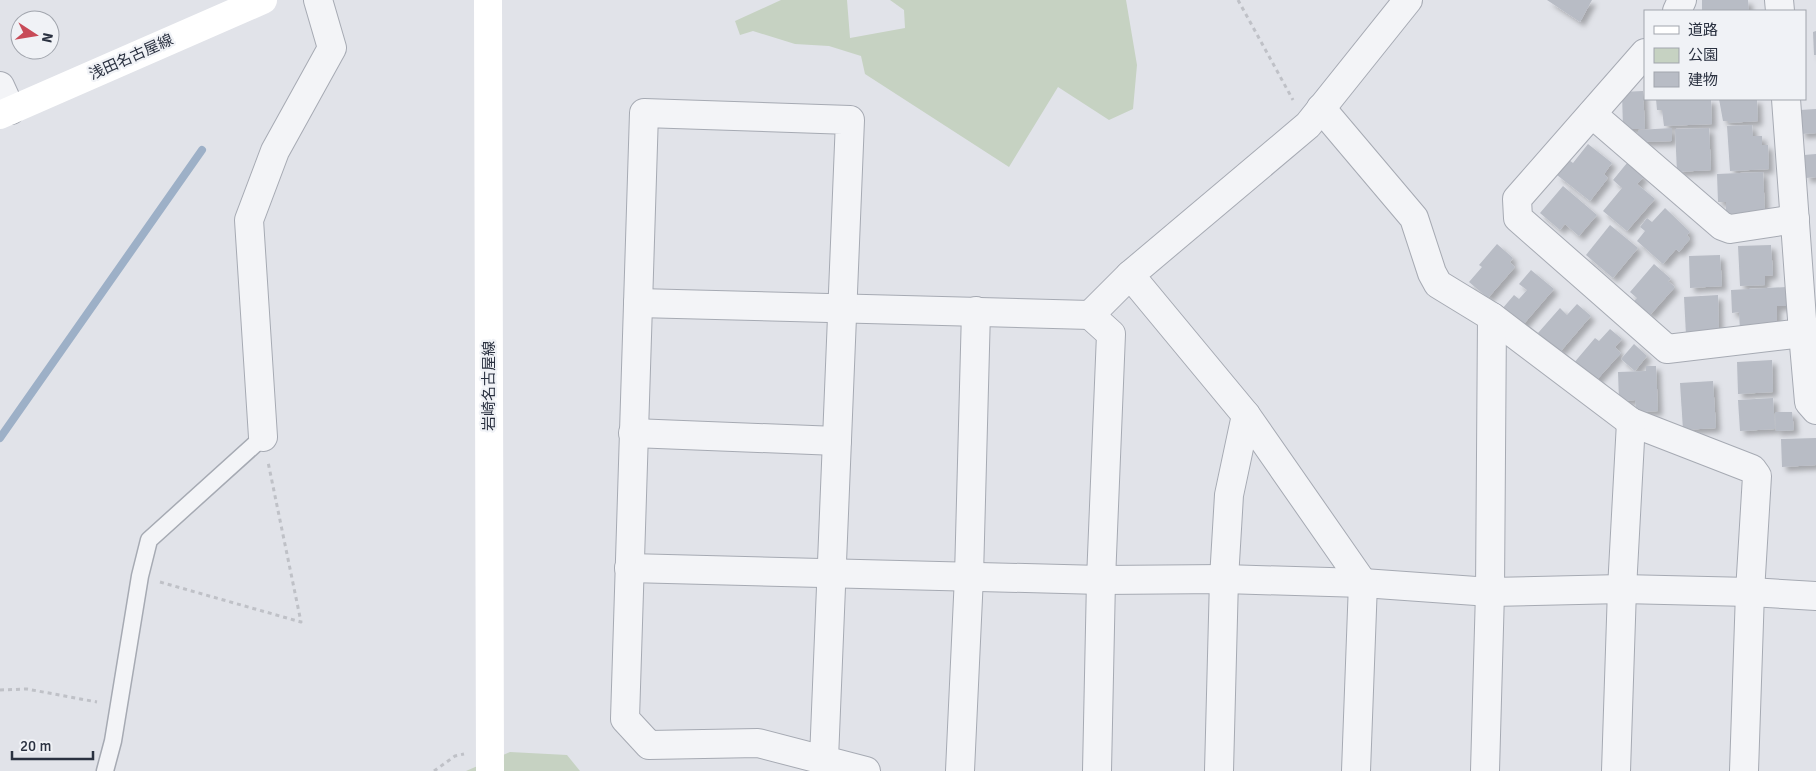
<svg xmlns="http://www.w3.org/2000/svg" width="1816" height="771" viewBox="0 0 1816 771" font-family="Signika,'Noto Sans JP',sans-serif">
  <style>
    .green { fill: #c6d2c2 }
    .lines { fill: none; stroke-linecap: round; stroke-linejoin: round }
    .stream { stroke: #9db0c7; stroke-width: 8 }
    .building { fill: #b8bcc5; filter: url(#shadow) }
    .service-casing { stroke: #a6aab3; stroke-width: 19 }
    .minor-casing { stroke: #a6aab3; stroke-width: 30 }
    .tertiary-casing { stroke: #a6aab3; stroke-width: 30 }
    .path { stroke: #bfc1c7; stroke-width: 3; stroke-dasharray: 4 4; stroke-linecap: butt }
    .service { stroke: #f3f4f7; stroke-width: 16 }
    .minor { stroke: #f3f4f7; stroke-width: 28 }
    .tertiary { stroke: #f3f4f7; stroke-width: 28 }
    .secondary { stroke: #fff; stroke-width: 28 }
    .labels { text-anchor: middle; stroke-width: 4.5; stroke-linejoin: round; paint-order: stroke }
    .street-label { font-size: 15px; fill: #2a3140; stroke: #f0f2f6 }
  </style>
  <defs>
    <filter id="shadow"><feDropShadow dx="4.5" dy="4.5" stdDeviation="2.5" flood-color="#0004"/></filter>
  </defs>
  <rect width="100%" height="100%" fill="#e1e3e9"/>
  <!-- green -->
  <g class="green">
    <path d="M781,0H847L850,38L905,28L904,10L890,0H1126L1137,65L1133,109L1109,120L1058,87L1009,167L865,74L861,56L829,46L795,44L753,31L740,35L735,21Z"/>
    <path d="M510,752L567,755L580,771H466Z"/>
  </g>
  <g class="lines">
    <!-- stream -->
    <path class="stream" d="M0,438L202,150"/>
  </g>
  <!-- building -->
  <g class="building">
    <path d="M1547,0H1592L1580,22Z"/>
    <path d="M1702,0H1748L1749,11H1702Z"/>
    <path d="M1816,31V55H1814L1813,32Z"/>
    <path d="M1643,91L1645,129H1623L1622,92Z"/>
    <path d="M1656,99H1711L1712,124L1664,126L1662,110H1657Z"/>
    <path d="M1719,99H1757L1758,121L1728,123V121H1723Z"/>
    <path d="M1816,109V133L1801,134L1800,110Z"/>
    <path d="M1752,125L1753,136H1762V145H1768L1769,169L1730,171L1727,126Z"/>
    <path d="M1672,128V141L1638,142V130Z"/>
    <path d="M1709,128L1711,170L1677,172L1675,129Z"/>
    <path d="M1588,144L1612,163L1604,174L1608,178L1590,201L1557,175L1569,160L1573,163Z"/>
    <path d="M1816,154V177L1806,178L1804,155Z"/>
    <path d="M1627,163L1644,177L1637,184L1655,199L1627,231L1603,211L1622,188L1613,180Z"/>
    <path d="M1763,172L1765,212L1726,214V202H1718L1717,174Z"/>
    <path d="M1563,186L1597,215L1579,236L1565,224L1560,230L1540,213Z"/>
    <path d="M1665,208L1690,232L1687,235L1690,239L1679,252L1676,249L1663,264L1637,241L1645,231L1640,227L1647,218L1652,222Z"/>
    <path d="M1610,225L1638,248L1613,278L1586,255Z"/>
    <path d="M1497,244L1513,258L1510,262L1515,267L1488,298L1469,282L1482,267L1479,265Z"/>
    <path d="M1771,245L1773,275L1765,276V285L1740,286L1738,246Z"/>
    <path d="M1720,255L1722,286L1690,288L1689,256Z"/>
    <path d="M1654,264L1671,279L1668,281L1675,287L1650,315L1634,301L1637,298L1630,292Z"/>
    <path d="M1531,270L1554,289L1522,326L1502,309L1514,295L1519,299L1527,290L1519,284Z"/>
    <path d="M1787,287L1788,306H1777V329L1740,330L1739,312L1732,313L1731,290Z"/>
    <path d="M1718,295L1719,333L1686,335L1684,297Z"/>
    <path d="M1577,304L1591,316L1560,352L1538,333L1560,308L1567,315Z"/>
    <path d="M1610,329L1622,339L1615,347L1621,353L1594,383L1573,364L1595,338L1599,341Z"/>
    <path d="M1634,344L1647,356L1635,371L1621,359Z"/>
    <path d="M1772,360L1773,392L1738,394L1737,362Z"/>
    <path d="M1646,366H1656L1658,411L1636,412L1635,400L1619,401L1618,372L1646,371Z"/>
    <path d="M1713,381L1716,428L1683,430L1680,383Z"/>
    <path d="M1773,398L1775,429L1740,431L1738,400Z"/>
    <path d="M1775,412H1792L1794,430L1776,431Z"/>
    <path d="M1816,438V465L1782,467L1781,439Z"/>
  </g>
  <g class="lines">
    <!-- service casing -->
    <g class="service-casing">
      <path id="service" d="M105,771L113,741L140,576L149,540L263,437"/>
    </g>
    <!-- minor casing -->
    <g class="minor-casing">
      <g id="minor">
        <path d="M1779,0L1780,11"/>
        <path d="M1677,11L1682,0"/>
        <path d="M1645,53L1517,199L1518,218L1667,349L1803,333L1786,99"/>
        <path d="M0,86L11,110"/>
        <path d="M1321,108L1414,218L1432,273L1438,284L1492,317L1631,422L1752,469L1757,476L1750,592L1744,771"/>
        <path d="M1592,114L1722,226L1730,229L1795,219"/>
        <path d="M638,303L1090,315"/>
        <path d="M1803,333L1809,402L1816,410"/>
        <path d="M633,433L837,441"/>
        <path d="M263,437L249,220L275,151L332,48L318,0"/>
        <path d="M629,568L1101,580L1224,579L1363,583L1490,592L1622,589L1750,592L1816,596"/>
        <path d="M824,759L850,120L644,113L625,719L649,745L758,743L866,771"/>
        <path d="M960,771L969,576L976,311"/>
        <path d="M1097,771L1101,580L1111,334L1090,315L1130,275"/>
        <path d="M1219,771L1224,579L1229,495L1246,415"/>
        <path d="M1485,771L1490,592L1492,317"/>
        <path d="M1616,771L1622,589L1631,422"/>
      </g>
    </g>
    <!-- tertiary casing -->
    <g class="tertiary-casing">
      <path id="tertiary" d="M1356,771L1363,583L1246,415L1130,275L1308,125L1408,0"/>
    </g>
    <!-- path -->
    <g class="path">
      <path d="M1238,0L1293,100"/>
      <path d="M160,582L301,622L268,462"/>
      <path d="M0,690L27,689L97,702"/>
      <path d="M434,771L455,756L464,754"/>
    </g>
    <!-- service -->
    <use href="#service" class="service"/>
    <!-- minor -->
    <use href="#minor" class="minor"/>
    <!-- tertiary -->
    <use href="#tertiary" class="tertiary"/>
    <!-- secondary -->
    <g class="secondary">
      <path d="M488,0L490,771"/>
      <path d="M0,115L263,0"/>
    </g>
  </g>
  <g class="labels">
    <!-- street labels -->
    <g class="street-label">
      <text transform="translate(131 57) rotate(-24)" y="5">浅田名古屋線</text>
      <text transform="translate(489 386) rotate(-90)" y="5">岩崎名古屋線</text>
    </g>
  </g>
  <!-- legend -->
  <rect x="1644" y="10" width="162" height="90" fill="#f0f2f6" stroke="#a1a5ad"/>
  <rect x="1654" y="26" width="25" height="8" fill="#ffffff" stroke="#a1a5ad"/>
  <text x="1688" y="35" font-size="15" fill="#2a3140">道路</text>
  <rect x="1654" y="48" width="25" height="15" fill="#c6d2c2" stroke="#a1a5ad"/>
  <text x="1688" y="60" font-size="15" fill="#2a3140">公園</text>
  <rect x="1654" y="72" width="25" height="15" fill="#b8bcc5" stroke="#a1a5ad"/>
  <text x="1688" y="85" font-size="15" fill="#2a3140">建物</text>
  <!-- north arrow -->
  <g transform="translate(35 35) rotate(102)"><circle r="24" fill="#f0f2f6" stroke="#a1a5ad"/>
  <path d="M0-4L9 19L0 12L-9 19Z" fill="#c84b58"/>
  <text y="-8" font-size="14" font-weight="bold" text-anchor="middle" fill="#2a3140">N</text>
  </g>
  <!-- scale -->
  <path d="M12 751v8h81v-8" fill="none" stroke="#2a3140" stroke-width="2.5"/>
  <text x="20" y="751" font-size="15" fill="#2a3140" stroke="#f0f2f6" stroke-width="4" paint-order="stroke">20 m</text>
</svg>
